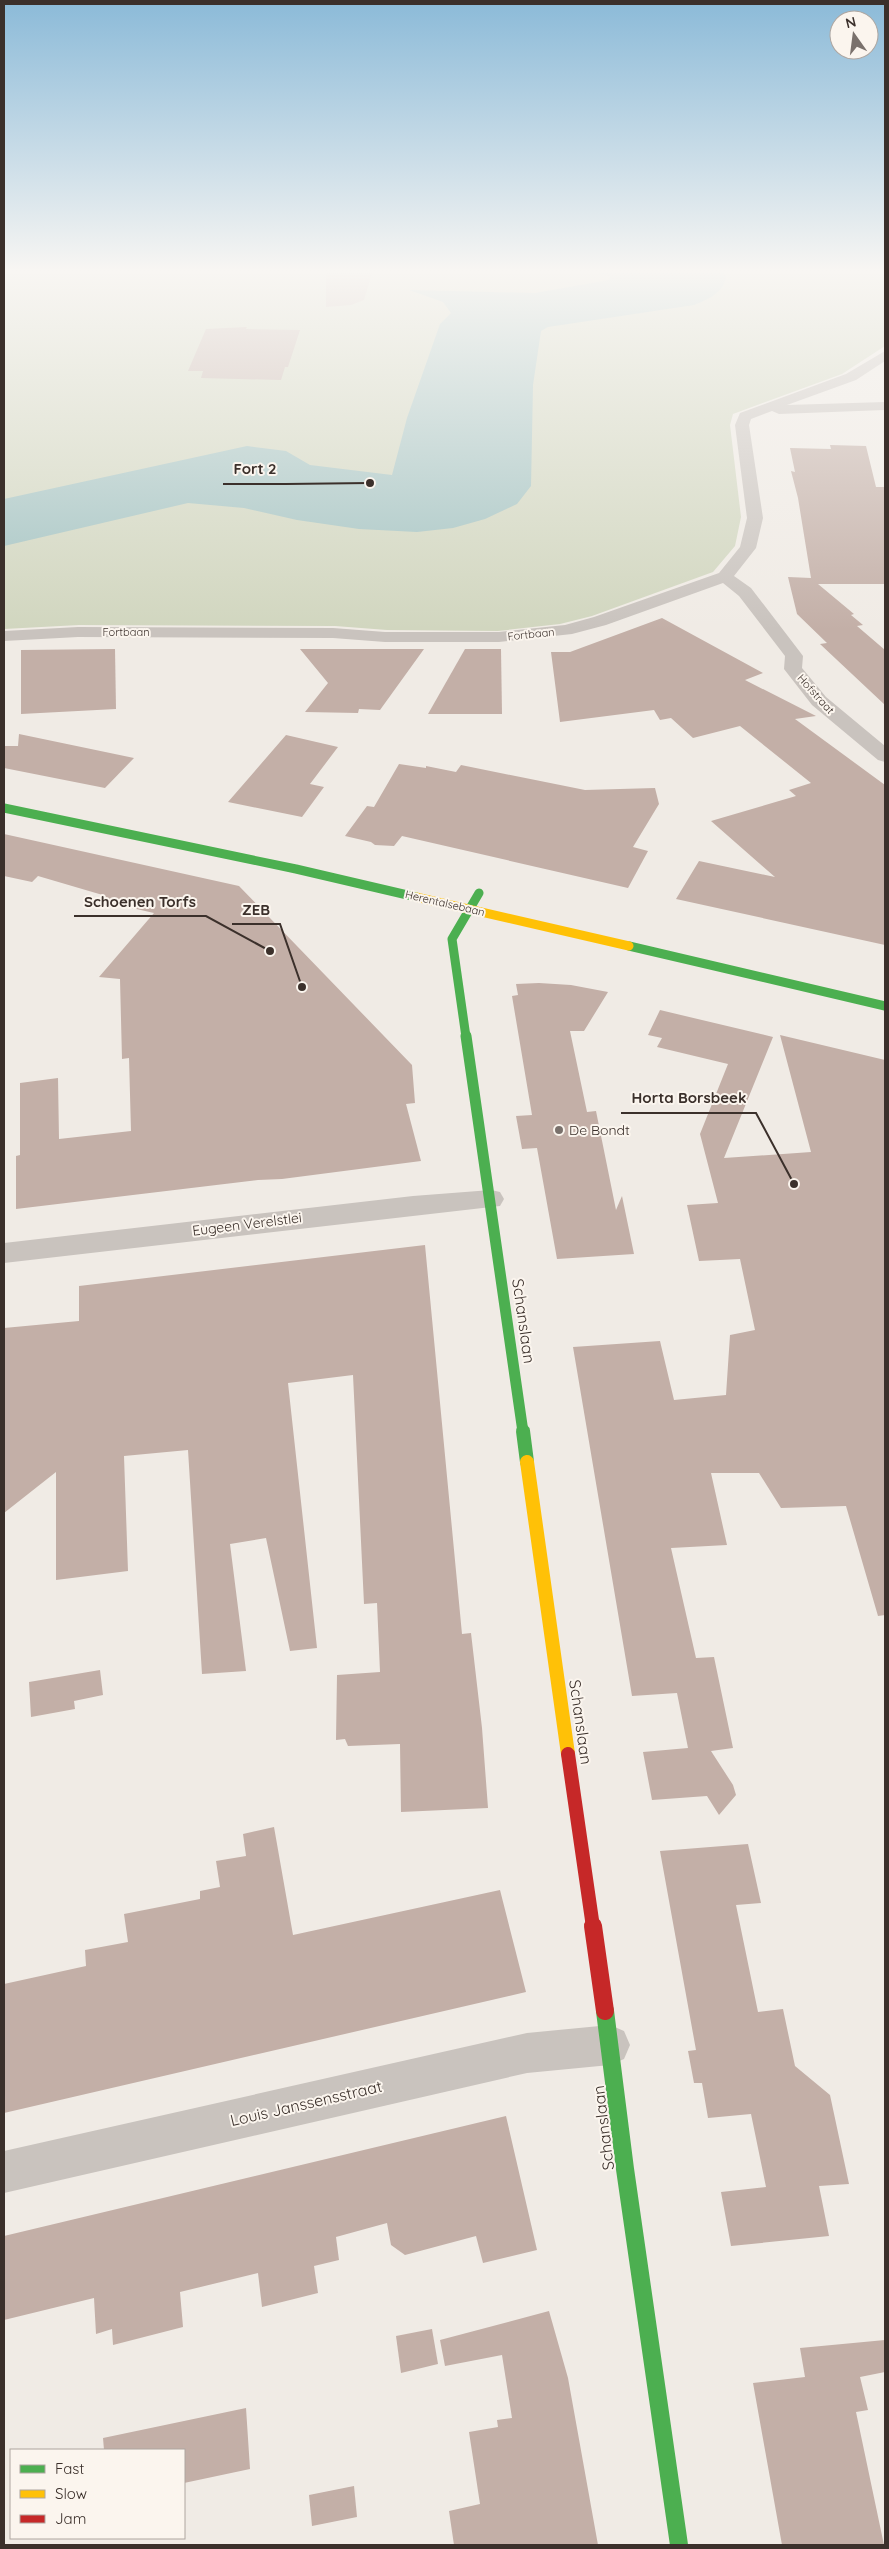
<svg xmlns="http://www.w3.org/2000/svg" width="889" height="2549" viewBox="0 0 889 2549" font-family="Quicksand,sans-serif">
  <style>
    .green { fill: #d1d6bf }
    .water { fill: #a1c2c1 }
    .building { fill: #c3afa7 }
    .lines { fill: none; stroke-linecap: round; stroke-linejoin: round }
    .street { fill: #c9c3be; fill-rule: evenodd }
    .fast-far3 { stroke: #4caf50; stroke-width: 9 }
    .fast-far2 { stroke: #4caf50; stroke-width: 11 }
    .fast-far1 { stroke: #4caf50; stroke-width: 14 }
    .fast { stroke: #4caf50; stroke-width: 18 }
    .slow-far1 { stroke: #ffc107; stroke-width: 9 }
    .slow { stroke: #ffc107; stroke-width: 14 }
    .jam-far1 { stroke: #c62828; stroke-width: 14 }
    .jam { stroke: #c62828; stroke-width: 18 }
    .poi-dot { fill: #7a716c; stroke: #fbf5ee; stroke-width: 2 }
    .labels { text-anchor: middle; stroke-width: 4; stroke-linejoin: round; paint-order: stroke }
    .far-street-label { font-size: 11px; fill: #3b302b; stroke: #fbf5ee }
    .poi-label { font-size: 14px; fill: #3b302b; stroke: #fbf5ee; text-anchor: start }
    .street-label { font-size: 14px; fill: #3b302b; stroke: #fbf5ee }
    .near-street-label { font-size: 16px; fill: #3b302b; stroke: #fbf5ee }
    .leader { fill: none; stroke: #3b302b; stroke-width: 2 }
    .callout-dot { fill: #3b302b; stroke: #fbf5ee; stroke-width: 2 }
    .callout-label { font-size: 15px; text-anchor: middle; font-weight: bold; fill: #3b302b; stroke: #fbf5ee; stroke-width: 4; stroke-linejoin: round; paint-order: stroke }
  </style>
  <rect width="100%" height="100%" fill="#f0ebe5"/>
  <!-- green -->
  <path class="green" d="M4,273H885V346L842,374L733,414L730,425L741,517L735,546L713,572L592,616L560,624L498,631L387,630L335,626L79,625L4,629Z"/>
  <!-- water -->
  <path class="water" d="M597,273H723L726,277C723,293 709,299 694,305L548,327L541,331L533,385L531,486L517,504L485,519L453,528L417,532L359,529L297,520L244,508L188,503L4,546V499L247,446L286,451L310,465L392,475L407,418L440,324L451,313L443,302L409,290L535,293L609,280L610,276Z"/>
  <!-- building -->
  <g class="building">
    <path d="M326,273H372L364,300L351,305L326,307Z"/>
    <path d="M247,327L246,329L300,330L288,367H285L281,380L201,378L203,371H188L206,329Z"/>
    <path d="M830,445L866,446L876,487H885V584H818L854,614L851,615L863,625L857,626L885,650V705L820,644L827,643L797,614L788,577L811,578L798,498L791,471L795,472L790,448L831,449Z"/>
    <path d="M662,618L763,673L745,680L816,716L795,719L885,785V945L676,899L699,861L775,877L711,821L796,796L789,790L811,783L740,726L693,738L671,718L660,720L654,710L560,722L551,652H570Z"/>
    <path d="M115,649L116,709L21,714V650Z"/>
    <path d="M300,649H424L380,710L359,709L358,713L305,712L328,683Z"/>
    <path d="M465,649H501L502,714H428Z"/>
    <path d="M19,734L134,758L105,788L4,768V746H18Z"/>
    <path d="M286,735L338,747L310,784L324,787L302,817L228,802Z"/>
    <path d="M399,764L426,768V766L456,772L461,765L585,790L655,788L659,804L633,847L648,851L628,888L402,836L394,846L375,845L371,842L345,836L367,806L374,807Z"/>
    <path d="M4,834L239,886L412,1065L415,1103L406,1104L421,1161L282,1179L258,1180L16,1209V1156L20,1155V1083L58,1078L59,1139L131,1131L129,1058L122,1059L120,979L99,977L154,913L101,901L106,896L38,876L32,882L4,876Z"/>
    <path d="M539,983L571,985L608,992L584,1031H570L587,1112L596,1111L616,1210L622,1196L634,1254L557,1259L537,1148L522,1149L516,1116L532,1115L512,996L518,995L516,984Z"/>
    <path d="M660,1010L773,1037L724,1158L811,1152L780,1035L885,1060V1615L878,1616L846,1506L781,1508L759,1473H711L727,1545L671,1548L696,1658L714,1657L733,1748L711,1751L733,1785L736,1795L719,1815L707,1796L652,1800L643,1752L688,1748L677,1693L632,1696L573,1347L660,1341L674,1400L726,1395L730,1335L755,1330L740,1259L699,1261L687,1205L718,1203L700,1134L728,1064L657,1047L662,1038L648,1035Z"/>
    <path d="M425,1245L462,1634L471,1633L482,1728L488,1808L401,1812L400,1744L348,1746L345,1739L336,1740L337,1675L380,1672L377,1603L364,1604L353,1375L288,1383L317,1648L290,1651L266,1538L230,1544L246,1671L202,1674L188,1450L124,1456L128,1571L56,1580V1472L4,1513V1328L79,1321V1286Z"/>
    <path d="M100,1670L103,1695L74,1701L75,1709L31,1717L29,1682Z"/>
    <path d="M274,1827L293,1935L500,1890L526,1992L4,2113V1984L86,1966L85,1950L128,1942L124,1914L200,1899V1891L220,1887L216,1861L246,1856L243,1834Z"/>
    <path d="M748,1844L761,1903L736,1905L758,2012L783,2009L795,2066L830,2095L849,2184L819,2186L829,2236L731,2246L721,2192L766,2187L751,2114L708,2118L702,2083H694L688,2051L696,2050L660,1851Z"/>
    <path d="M506,2116L537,2250L483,2263L476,2236L405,2255L391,2245L387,2223L336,2237L339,2260L314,2266L318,2293L262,2307L258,2273L180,2292L183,2327L113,2345L112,2329L96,2334L94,2298L4,2320V2236Z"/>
    <path d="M549,2311L568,2378L598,2545H454L449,2511L480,2504L469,2432L498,2427L497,2420L512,2418L502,2355L445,2366L440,2340Z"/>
    <path d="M432,2329L438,2364L401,2373L396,2336Z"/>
    <path d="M885,2340V2372L860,2377L868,2410L856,2412L884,2545H782L753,2383L805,2377L800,2348Z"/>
    <path d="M246,2408L250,2469L184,2483V2450H104L103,2438Z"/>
    <path d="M354,2486L357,2517L312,2526L309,2495Z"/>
  </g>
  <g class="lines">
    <!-- street -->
    <g class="street">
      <path d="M885,351V361L856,380L787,405L885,402V410L779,414L772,411L751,419L749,425L763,518L756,548L734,576L751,588L800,652L803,656L802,668L826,697L885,746V762L878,760L812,705L784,669L785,656L739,596L723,583L606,625L572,634L499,642H385L333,638L78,637L4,641V631L78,627L333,628L385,632H499L565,625L594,617L719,573L740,547L747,518L735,425L740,413L846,374Z"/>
      <path d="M491,1190L500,1192L504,1199L500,1206L4,1263V1243L413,1196Z"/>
      <path d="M610,2025L624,2031L630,2045L624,2059L610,2065L527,2073L4,2193V2151L527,2033Z"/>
    </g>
    <!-- fast-far3 -->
    <g class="fast-far3">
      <path d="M4,808L296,869L416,897"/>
      <path d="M629,946L885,1006"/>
      <path d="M466,1037L452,939L479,893"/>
    </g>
    <!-- fast-far2 -->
    <path class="fast-far2" d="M466,1036L523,1432"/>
    <!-- fast-far1 -->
    <path class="fast-far1" d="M523,1431L527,1462"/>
    <!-- fast -->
    <path class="fast" d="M605,2011L625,2169L679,2545"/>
    <!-- slow-far1 -->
    <path class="slow-far1" d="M416,897L629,946"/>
    <!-- slow -->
    <path class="slow" d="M527,1462L568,1754"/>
    <!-- jam-far1 -->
    <path class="jam-far1" d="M568,1754L593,1927"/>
    <!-- jam -->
    <path class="jam" d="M593,1926L605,2011"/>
  </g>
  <!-- sky -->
  <linearGradient id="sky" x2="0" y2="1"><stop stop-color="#8bbad8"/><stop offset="0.43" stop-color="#f8f6f3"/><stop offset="1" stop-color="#f8f6f3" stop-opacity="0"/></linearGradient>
  <rect width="889" height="630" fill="url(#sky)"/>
  <!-- markers -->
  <circle class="poi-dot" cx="559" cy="1130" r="5"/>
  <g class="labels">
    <!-- far-street labels -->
    <g class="far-street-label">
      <text x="126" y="636">Fortbaan</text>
      <text transform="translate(531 634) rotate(-6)" y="4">Fortbaan</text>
      <text transform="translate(816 694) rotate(48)" y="4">Hofstraat</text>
      <text transform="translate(445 903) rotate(13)" y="4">Herentalsebaan</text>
    </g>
    <!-- poi labels -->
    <g class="poi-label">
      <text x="569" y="1135">De Bondt</text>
    </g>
    <!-- street labels -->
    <g class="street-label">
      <text transform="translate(247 1224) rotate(-7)" y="5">Eugeen Verelstlei</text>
    </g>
    <!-- near-street labels -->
    <g class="near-street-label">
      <text transform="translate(524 1321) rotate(82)" y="6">Schanslaan</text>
      <text transform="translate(581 1722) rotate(82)" y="6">Schanslaan</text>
      <text transform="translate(306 2103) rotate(-13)" y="6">Louis Janssensstraat</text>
      <text transform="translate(603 2128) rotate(-97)" y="6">Schanslaan</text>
    </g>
  </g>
  <!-- callouts -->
  <path class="leader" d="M370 483L286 484H223M270 951L206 916H74M302 987L280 924H232M794 1184L756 1113H621"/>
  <g class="callout-dot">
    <circle cx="370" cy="483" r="5"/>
    <circle cx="270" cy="951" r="5"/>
    <circle cx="302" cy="987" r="5"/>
    <circle cx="794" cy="1184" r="5"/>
  </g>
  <g class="callout-label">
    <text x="255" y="474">Fort 2</text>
    <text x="140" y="907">Schoenen Torfs</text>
    <text x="256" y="915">ZEB</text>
    <text x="689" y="1103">Horta Borsbeek</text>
  </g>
  <!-- border -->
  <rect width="889" height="2549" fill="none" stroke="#3b302b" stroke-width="10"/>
  <!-- legend -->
  <rect x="10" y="2449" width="175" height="90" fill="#fbf5ee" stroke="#aea6a0"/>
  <rect x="20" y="2465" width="25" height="8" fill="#4caf50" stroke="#aea6a0"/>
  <text x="55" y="2474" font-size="15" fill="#3b302b">Fast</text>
  <rect x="20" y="2490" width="25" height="8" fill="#ffc107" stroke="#aea6a0"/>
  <text x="55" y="2499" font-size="15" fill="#3b302b">Slow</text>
  <rect x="20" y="2515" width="25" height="8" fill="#c62828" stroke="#aea6a0"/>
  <text x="55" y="2524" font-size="15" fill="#3b302b">Jam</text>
  <!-- north arrow -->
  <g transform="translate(854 35) rotate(346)"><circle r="24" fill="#fbf5ee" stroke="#aea6a0"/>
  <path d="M0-4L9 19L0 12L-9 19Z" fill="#7a716c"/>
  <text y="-8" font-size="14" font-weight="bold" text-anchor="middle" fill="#3b302b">N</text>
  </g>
</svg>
